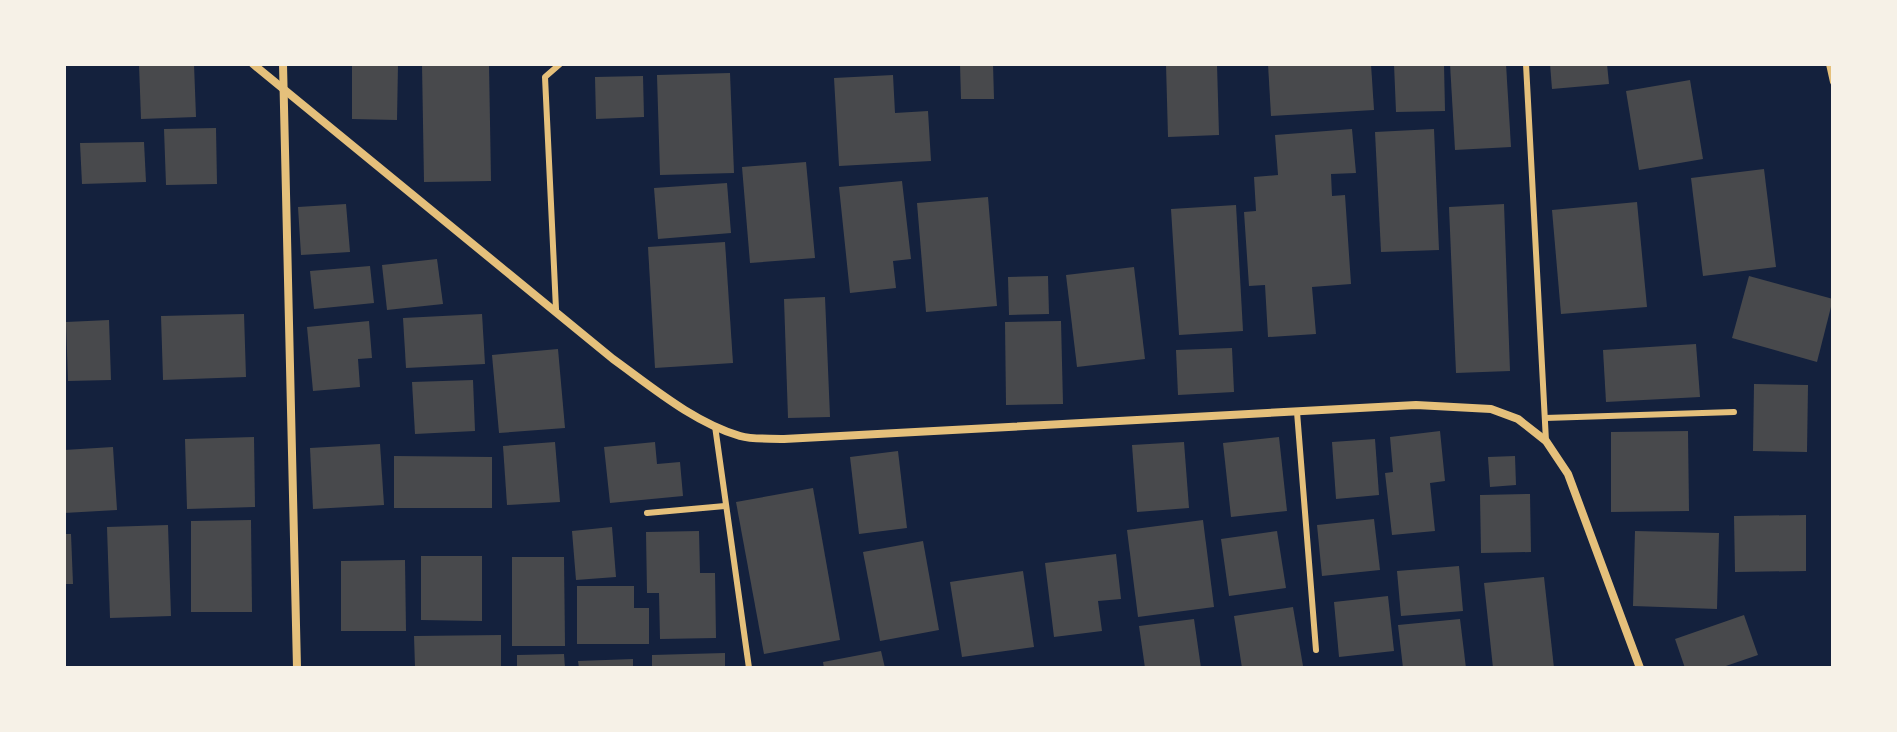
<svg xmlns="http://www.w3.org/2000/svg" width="1897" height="732" viewBox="0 0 1897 732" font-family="'Exo 2',sans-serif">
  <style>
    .building { fill: #48494c }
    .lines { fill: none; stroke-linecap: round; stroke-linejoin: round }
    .service { stroke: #e5c07b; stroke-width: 6 }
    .minor { stroke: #e5c07b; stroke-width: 8 }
  </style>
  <rect width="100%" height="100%" fill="#14213d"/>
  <!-- building -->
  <g class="building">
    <path d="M139,64H194L196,117L141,119Z"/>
    <path d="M352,64H398L397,120L352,119Z"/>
    <path d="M422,64H489L491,181L424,182Z"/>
    <path d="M960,64H993L994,99H961Z"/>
    <path d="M1166,64H1217L1219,135L1168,137Z"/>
    <path d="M1268,64H1371L1374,110L1271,116Z"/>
    <path d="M1394,64H1444L1445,111L1396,112Z"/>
    <path d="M1450,64H1506L1511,147L1455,150Z"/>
    <path d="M1550,64H1607L1609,84L1552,89Z"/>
    <path d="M730,73L734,173L660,175L657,75Z"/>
    <path d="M893,75L895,113L928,111L931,161L839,166L834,78Z"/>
    <path d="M643,76L644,117L596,119L595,77Z"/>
    <path d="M1690,80L1703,159L1639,170L1626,91Z"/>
    <path d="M216,128L217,184L166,185L164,129Z"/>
    <path d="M1352,129L1356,173L1331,174L1332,196L1345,195L1351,284L1312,287L1316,334L1268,337L1265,285L1249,286L1244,212L1256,211L1254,177L1278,175L1275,135Z"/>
    <path d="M1434,129L1439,250L1381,252L1375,132Z"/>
    <path d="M144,142L146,182L82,184L80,143Z"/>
    <path d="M806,162L815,258L750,263L742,167Z"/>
    <path d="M1764,169L1776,267L1703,276L1691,178Z"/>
    <path d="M902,181L911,259L893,261L896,288L850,293L839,187Z"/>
    <path d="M727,183L731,233L658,239L654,188Z"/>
    <path d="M988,197L997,306L926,312L917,203Z"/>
    <path d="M1637,202L1647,307L1561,314L1552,210Z"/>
    <path d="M346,204L350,252L301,255L298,207Z"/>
    <path d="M1504,204L1510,371L1456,373L1449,207Z"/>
    <path d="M1236,205L1243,331L1179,335L1171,209Z"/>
    <path d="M725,242L733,363L655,368L648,247Z"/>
    <path d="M437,259L443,304L387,310L382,265Z"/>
    <path d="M370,266L374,303L314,309L310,271Z"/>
    <path d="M1134,267L1145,359L1077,367L1066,275Z"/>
    <path d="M1048,276L1049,314L1009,315L1008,277Z"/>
    <path d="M1749,276L1833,299L1817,362L1732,338Z"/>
    <path d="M825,297L830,417L788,418L784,299Z"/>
    <path d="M244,314L246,377L163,380L161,316Z"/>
    <path d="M482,314L485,364L406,368L403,318Z"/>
    <path d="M109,320L111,380L68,381L66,322Z"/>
    <path d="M369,321L372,358L358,359L360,387L313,391L307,327Z"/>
    <path d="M1061,321L1063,404L1006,405L1005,322Z"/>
    <path d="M1696,344L1700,397L1606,402L1603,350Z"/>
    <path d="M1232,348L1234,392L1178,395L1176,350Z"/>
    <path d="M558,349L565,428L499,433L492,355Z"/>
    <path d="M473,380L475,431L415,434L412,382Z"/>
    <path d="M1754,384L1808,385L1807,452L1753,451Z"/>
    <path d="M1440,431L1445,481L1430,483L1435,531L1392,535L1385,473L1393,472L1390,437Z"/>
    <path d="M1688,431L1689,511L1611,512V432Z"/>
    <path d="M254,437L255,507L187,509L185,439Z"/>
    <path d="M1279,437L1287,511L1231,517L1223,443Z"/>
    <path d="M1375,439L1379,495L1336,499L1332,442Z"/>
    <path d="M555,442L560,502L507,505L503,446Z"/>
    <path d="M655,442L657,464L680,462L683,496L610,503L604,447Z"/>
    <path d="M1184,442L1189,508L1137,512L1132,445Z"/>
    <path d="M380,444L384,505L313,509L310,448Z"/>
    <path d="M113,447L117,510L64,513V450Z"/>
    <path d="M898,451L907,528L859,534L850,457Z"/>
    <path d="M394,456L492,457V508H394Z"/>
    <path d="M1515,456L1516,485L1490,487L1488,457Z"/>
    <path d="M813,488L840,640L764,654L736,502Z"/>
    <path d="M1530,494L1531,552L1481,553L1480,495Z"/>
    <path d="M1806,515V571L1735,572L1734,516Z"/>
    <path d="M1374,519L1380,570L1322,576L1317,525Z"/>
    <path d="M251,520L252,612H191V521Z"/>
    <path d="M1203,520L1214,607L1138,617L1127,530Z"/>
    <path d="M168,525L171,616L110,618L107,527Z"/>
    <path d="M612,527L616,577L576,580L572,531Z"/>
    <path d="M699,531L700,573H715L716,638L660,639L659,593H647L646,532Z"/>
    <path d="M1277,531L1286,588L1229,596L1221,539Z"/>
    <path d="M1635,531L1719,533L1717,609L1633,606Z"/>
    <path d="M64,534H71L73,584H64Z"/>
    <path d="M923,541L939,630L880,641L863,552Z"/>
    <path d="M1116,554L1121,599L1098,601L1102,631L1054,637L1045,563Z"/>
    <path d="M421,556H482V621L421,620Z"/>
    <path d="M512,557H564L565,646H512Z"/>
    <path d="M405,560L406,631H341V561Z"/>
    <path d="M1459,566L1463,611L1401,616L1397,571Z"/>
    <path d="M1023,571L1034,647L962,657L950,582Z"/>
    <path d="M1544,577L1554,668H1493L1484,583Z"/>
    <path d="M577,586H634V608H649V644H577Z"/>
    <path d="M1388,596L1394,651L1339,657L1334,602Z"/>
    <path d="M1293,607L1303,666L1242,668L1234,616Z"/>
    <path d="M1744,615L1758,655L1720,668H1685L1675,639Z"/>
    <path d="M1194,619L1201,668H1145L1139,626Z"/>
    <path d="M1460,619L1466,668H1403L1398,625Z"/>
    <path d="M501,635V668H415L414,636Z"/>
    <path d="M881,651L885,668H824L823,662Z"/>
    <path d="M725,653V668H652V655Z"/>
    <path d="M564,654L565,668H517V655Z"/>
    <path d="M633,659V668H579L578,661Z"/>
  </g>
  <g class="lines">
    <!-- service -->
    <g class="service">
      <path d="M1526,64L1546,441"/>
      <path d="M1829,64L1833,82"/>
      <path d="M556,309L545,77L560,64"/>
      <path d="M1297,412L1316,650"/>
      <path d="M1545,418L1734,412"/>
      <path d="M715,426L749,668"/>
      <path d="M647,513L725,506"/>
    </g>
    <!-- minor -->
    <g class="minor">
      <path d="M253,64L613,359C652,387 693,422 740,436C754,440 770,438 784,439L1416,405L1491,409L1518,419L1546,441L1568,474L1640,668"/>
      <path d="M283,64L297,668"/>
    </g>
  </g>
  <!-- border -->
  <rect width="1897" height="732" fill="none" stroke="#f6f1e7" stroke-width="132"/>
</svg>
